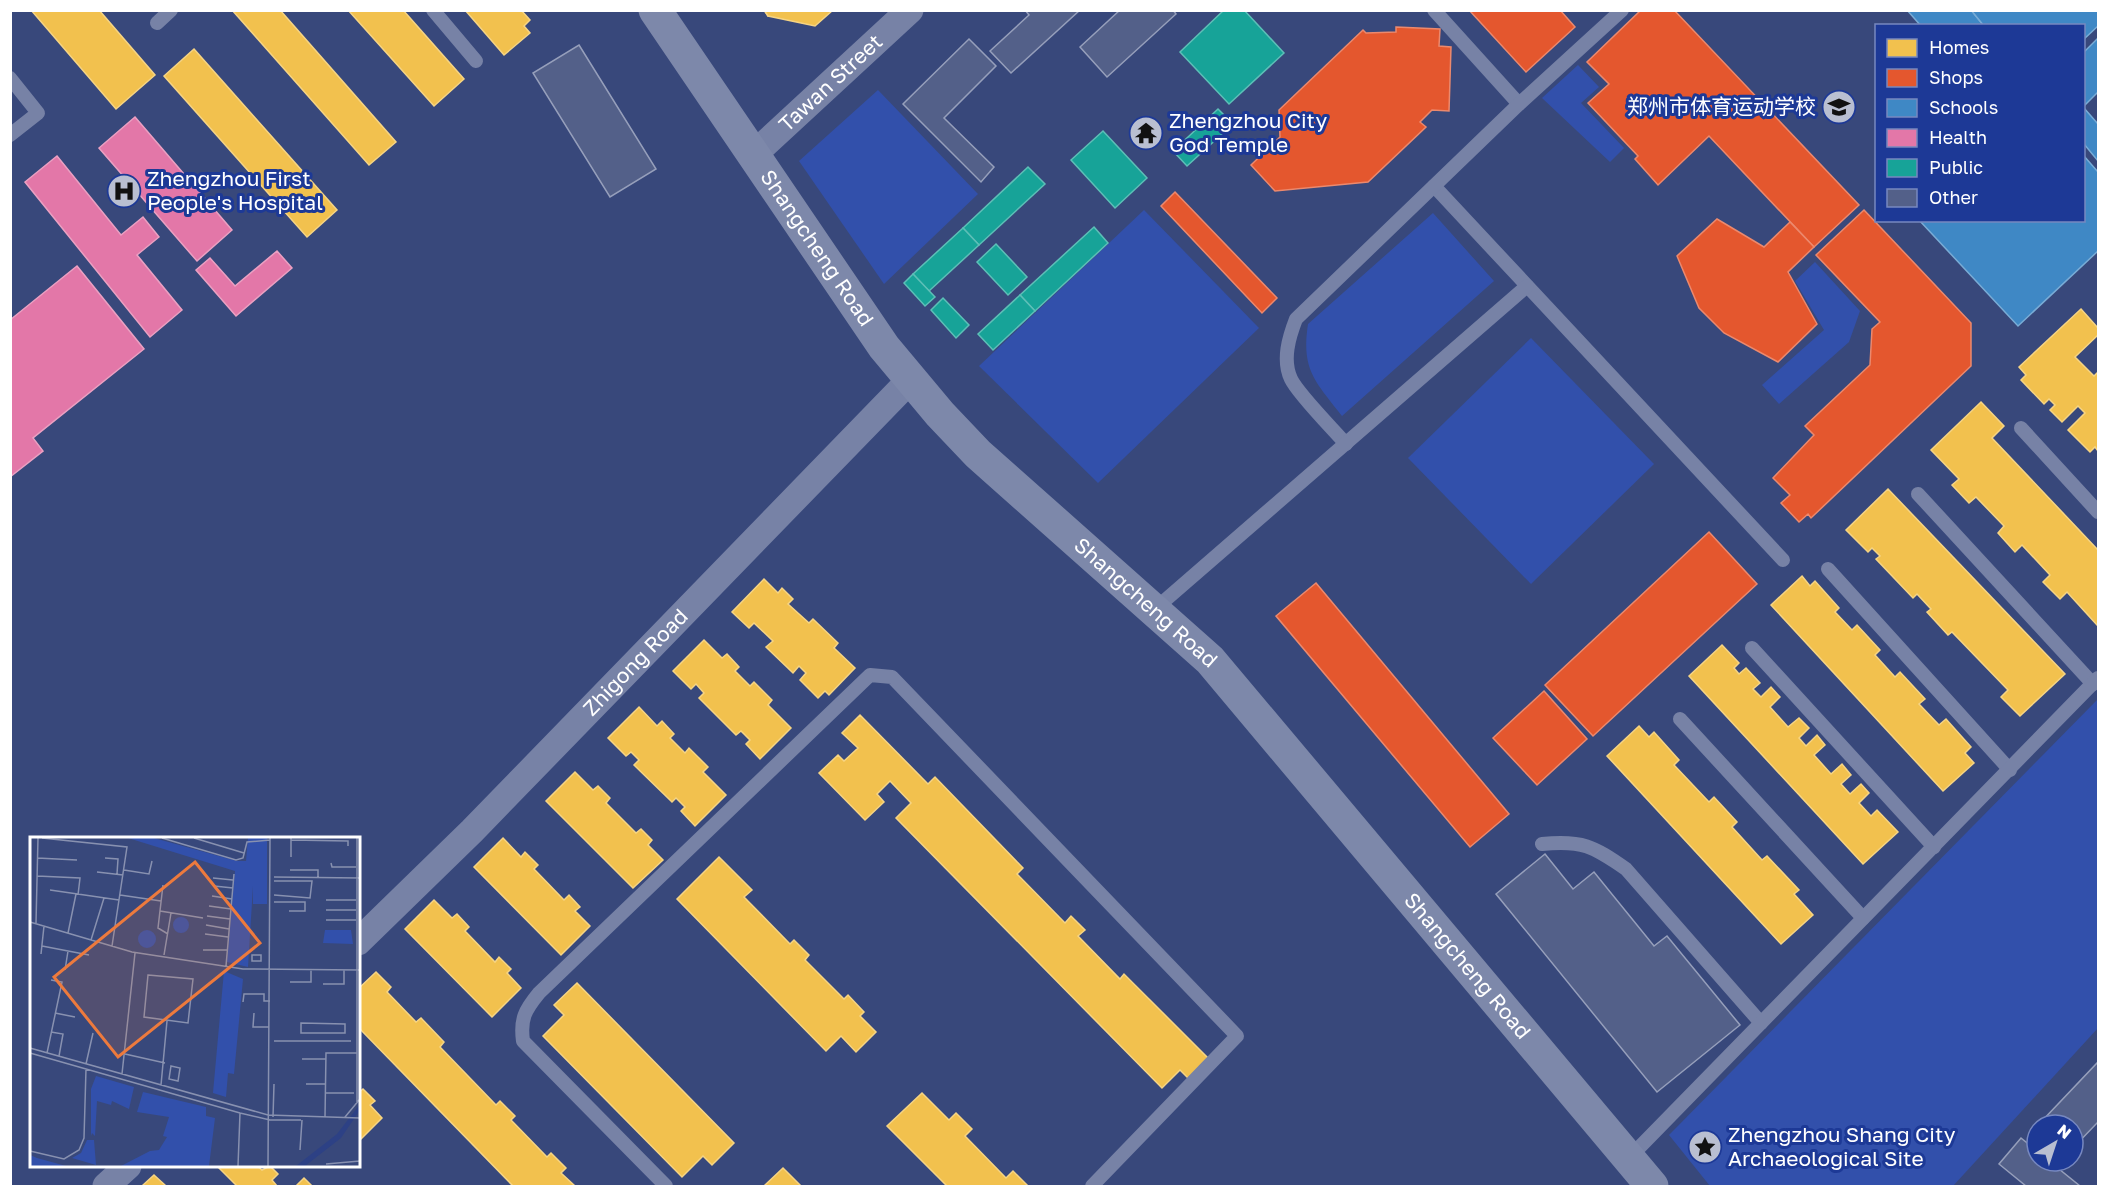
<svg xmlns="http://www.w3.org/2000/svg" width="2109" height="1197" viewBox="0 0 2109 1197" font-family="'Golos Text','Noto Sans SC',sans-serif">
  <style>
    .green { fill: #3250ab }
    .homes { fill: #f2c14e; stroke: #f6d483; stroke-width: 1.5 }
    .shops { fill: #e4572e; stroke: #ec896d; stroke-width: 1.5 }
    .schools { fill: #3f88c5; stroke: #79acd6; stroke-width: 1.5 }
    .health { fill: #e377a8; stroke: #eba0c2; stroke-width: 1.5 }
    .public { fill: #17a398; stroke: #5dbfb7; stroke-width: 1.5 }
    .building { fill: #536089; stroke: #969fbb; stroke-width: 1.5 }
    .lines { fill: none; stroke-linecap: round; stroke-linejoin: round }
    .lane { stroke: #7782a6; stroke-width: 14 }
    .street { stroke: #7782a6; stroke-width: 27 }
    .secondary { stroke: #7d88aa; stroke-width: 33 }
    .labels { text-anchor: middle; stroke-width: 6; stroke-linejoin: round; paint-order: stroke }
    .street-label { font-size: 21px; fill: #fff; stroke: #1d3996 }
    .poi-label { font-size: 21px; fill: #fff; stroke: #1d3996; text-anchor: start }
    .inset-road { fill: none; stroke: #8891b0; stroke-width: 1.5 }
    .view { fill: #ed7a3d; fill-opacity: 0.15; stroke: #ed7a3d; stroke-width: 3 }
    .inset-edge { fill: none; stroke: #fff; stroke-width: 3 }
  </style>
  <rect width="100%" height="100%" fill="#38487b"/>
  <!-- green -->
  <g class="green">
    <path d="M1578,65L1599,87L1581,103L1624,148L1610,162L1542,98Z"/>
    <path d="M878,90L978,194L884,284L799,161Z"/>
    <path d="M1144,210L1259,328L1098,483L979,366Z"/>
    <path d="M1433,213L1494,281L1342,416C1315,381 1301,370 1308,324Z"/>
    <path d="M1815,262L1860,311L1849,342L1779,404L1762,385L1824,330L1795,281Z"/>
    <path d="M1531,338L1654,464L1531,584L1408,458Z"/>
    <path d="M2098,699V1028L1953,1186H1710L1669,1135Z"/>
  </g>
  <!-- homes -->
  <g class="homes">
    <path d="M31,10H99L155,75L116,109Z"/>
    <path d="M232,10H280L396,142L369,165Z"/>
    <path d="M348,10H403L464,79L434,106Z"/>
    <path d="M465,10H521L530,20L524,26L530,33L504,55Z"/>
    <path d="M764,10H776L768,16Z"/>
    <path d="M764,10H833L815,26L768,16Z"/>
    <path d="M194,49L337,210L307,237L164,76Z"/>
    <path d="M2081,309L2098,328V335L2075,357L2094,376L2098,372V451L2095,447L2090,452L2068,430L2085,413L2078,406L2062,422L2050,410L2055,405L2049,399L2044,404L2021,380L2026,375L2019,367Z"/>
    <path d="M1981,402L2004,426L1992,438L2098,550V626L2067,592L2060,599L2043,582L2050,575L2022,545L2015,552L1998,533L2004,526L1976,497L1969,503L1952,485L1959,479L1931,450Z"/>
    <path d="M1888,489L2065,674L2020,716L2001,697L2008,690L1952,632L1948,635L1927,612L1931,609L1917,594L1913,598L1876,559L1880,556L1872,548L1868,552L1846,530Z"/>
    <path d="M1802,576L1810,586L1815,581L1839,608L1835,612L1852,630L1857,625L1880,650L1875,655L1895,677L1900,672L1925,699L1919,704L1939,725L1946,719L1971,747L1965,753L1974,763L1943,791L1771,605Z"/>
    <path d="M764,579L778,593L782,588L793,599L788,604L809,623L813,619L838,643L834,648L855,668L829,695L825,691L818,698L800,680L806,673L799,666L793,673L766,647L773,641L754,623L749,628L732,612Z"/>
    <path d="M704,640L722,658L727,654L739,667L735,671L750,686L754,682L772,700L768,705L791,728L760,759L746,744L750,740L741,731L736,735L699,698L704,693L696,684L691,689L673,671Z"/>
    <path d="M1722,645L1739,663L1734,668L1739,674L1746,668L1760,683L1753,689L1761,697L1771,687L1780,697L1770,707L1788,727L1799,718L1809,728L1799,738L1806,746L1817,735L1825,745L1814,755L1831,774L1842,764L1851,775L1841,784L1850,794L1861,784L1869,793L1859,803L1871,816L1877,810L1898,832L1863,864L1689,676Z"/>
    <path d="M639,707L657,726L662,721L674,734L670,738L685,753L689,748L708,767L703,772L726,795L695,826L681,811L685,807L676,798L672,802L634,765L639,760L631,752L626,756L608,738Z"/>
    <path d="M860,715L928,784L935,777L1023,868L1017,874L1065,923L1071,916L1085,930L1078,936L1120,979L1124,974L1209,1059L1189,1079L1180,1070L1162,1088L896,818L911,803L890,781L877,794L884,802L865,820L819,773L838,755L844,761L858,748L842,733Z"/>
    <path d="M1639,726L1649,737L1654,732L1679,760L1674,765L1709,802L1714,797L1737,822L1732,827L1762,860L1767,856L1799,890L1794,894L1813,915L1781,944L1607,756Z"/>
    <path d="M575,772L593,790L598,786L610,798L606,803L636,833L641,829L652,840L648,845L663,860L633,888L546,801Z"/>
    <path d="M503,838L521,857L525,852L538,865L534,869L564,900L569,895L580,907L575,911L590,926L561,955L474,867Z"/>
    <path d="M719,857L752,890L744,897L790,944L794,940L809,955L805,960L844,999L848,995L864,1012L860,1016L876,1032L856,1052L841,1036L826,1051L677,899Z"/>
    <path d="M434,900L452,918L457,914L469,927L465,931L495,962L499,957L511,969L507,973L521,988L492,1017L405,929Z"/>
    <path d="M376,972L391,987L387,992L416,1022L421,1018L444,1042L440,1047L496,1105L500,1101L515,1116L511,1120L547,1157L551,1153L566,1168L561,1173L575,1186H513L358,1027V989Z"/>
    <path d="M577,983L734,1143L712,1165L703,1156L682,1177L543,1036L564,1015L554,1005Z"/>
    <path d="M363,1089L375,1101L370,1105L382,1118L358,1142V1093Z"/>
    <path d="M922,1093L949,1120L956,1113L972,1129L965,1136L1006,1178L1013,1171L1028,1186H947L887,1126Z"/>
    <path d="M217,1166H257L262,1170L270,1166L278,1174L272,1180L277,1186H237Z"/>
    <path d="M783,1168L801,1186H764Z"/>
    <path d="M154,1175L166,1186H142Z"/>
    <path d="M304,1178L312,1186H296Z"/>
  </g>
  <!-- shops -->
  <g class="shops">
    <path d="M1469,10H1560L1575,27L1526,72Z"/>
    <path d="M1641,10H1674L1859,205L1814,247L1709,136L1658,185L1635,159L1638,156L1588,103L1609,84L1587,62Z"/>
    <path d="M1396,27L1440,29L1439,46L1451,47L1449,111L1432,110L1420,122L1426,127L1368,182L1275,191L1251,165L1280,137L1279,110L1363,30L1366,33L1396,32Z"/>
    <path d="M1175,192L1277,298L1262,313L1161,206Z"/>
    <path d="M1864,210L1971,323V366L1811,518L1808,514L1799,522L1781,503L1790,495L1773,478L1814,435L1805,426L1870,365L1872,329L1880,322L1816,255Z"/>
    <path d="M1717,219L1764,247L1790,222L1814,247L1788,272L1817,324L1778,362L1724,333L1699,308L1677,256Z"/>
    <path d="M1709,532L1757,584L1593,736L1545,685Z"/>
    <path d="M1316,583L1509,814L1470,847L1276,616Z"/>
    <path d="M1544,691L1587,739L1537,785L1493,738Z"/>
  </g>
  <!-- schools -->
  <g class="schools">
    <path d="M1907,10H1971L1984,26H1921Z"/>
    <path d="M1971,10H2098V26L2084,39V26H1984Z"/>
    <path d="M2098,38V92L2084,106V52Z"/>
    <path d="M2084,108L2098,124V161L2084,144Z"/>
    <path d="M2084,156L2098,172V251L2018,326L1919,220H2084Z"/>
  </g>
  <!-- health -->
  <g class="health">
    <path d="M135,117L232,230L197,261L99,148Z"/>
    <path d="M57,156L121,235L143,217L159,237L137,255L182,310L150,337L25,182Z"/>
    <path d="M277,251L292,268L236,316L196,270L210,258L235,286Z"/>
    <path d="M77,266L144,349L33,438L43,451L10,477V320Z"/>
  </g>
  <!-- public -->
  <g class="public">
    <path d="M1224,10H1244L1284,53L1229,104L1180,52Z"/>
    <path d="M1218,109L1233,124L1187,166L1173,151Z"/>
    <path d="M1103,131L1147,178L1115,208L1071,160Z"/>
    <path d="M1028,167L1045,184L979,245L963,228Z"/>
    <path d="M1094,227L1108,243L1035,311L1020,295Z"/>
    <path d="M963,228L979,245L929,291L913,274Z"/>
    <path d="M996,244L1027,277L1008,295L977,262Z"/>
    <path d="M913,274L935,297L925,306L904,283Z"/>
    <path d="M1020,295L1035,311L993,350L978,334Z"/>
    <path d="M943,298L969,325L956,338L931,310Z"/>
  </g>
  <!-- building -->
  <g class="building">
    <path d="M1025,10H1080L1011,73L990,51L1029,15Z"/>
    <path d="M1120,10H1173L1176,14L1107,77L1080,47Z"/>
    <path d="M969,39L996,66L944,118L994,167L981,182L903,104Z"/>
    <path d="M579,45L656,169L610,197L533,73Z"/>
    <path d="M1545,854L1573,889L1594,872L1654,946L1667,936L1740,1025L1657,1092L1496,894Z"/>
    <path d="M2098,1062V1122L2073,1148V1125H2044L2041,1122Z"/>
    <path d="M2021,1138L2037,1151V1161H2049L2080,1186H2026L1999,1164Z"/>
  </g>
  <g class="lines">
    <!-- lane -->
    <g class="lane">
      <path d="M433,10L476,61"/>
      <path d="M1434,10L1519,104"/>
      <path d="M157,23L171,10"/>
      <path d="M10,78L38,113L10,135"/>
      <path d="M1434,186L1783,560"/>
      <path d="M2021,428L2098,512"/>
      <path d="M1346,444C1333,429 1298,394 1291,379C1282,360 1289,337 1296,319L1519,104L1622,10"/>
      <path d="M1918,494L2093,684"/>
      <path d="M1828,569L2010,770"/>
      <path d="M1155,609L1527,286"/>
      <path d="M1752,648L1934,847"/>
      <path d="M1680,719L1863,918"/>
      <path d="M1542,844C1582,840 1593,846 1626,869L1761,1023"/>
      <path d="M1629,1158L2098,678"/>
      <path d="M666,1186L523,1041C520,1019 525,1010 539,993L870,675L892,677L1237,1036L1092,1186"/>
    </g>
    <!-- street -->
    <g class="street">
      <path id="s1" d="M753,155L910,10"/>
      <path id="s2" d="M358,942L472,831L911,379"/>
      <path d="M106,1186L128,1166"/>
    </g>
    <!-- secondary -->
    <path class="secondary" id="s3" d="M655,10L884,347L940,414L978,454L1210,660L1652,1186"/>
  </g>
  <!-- icons -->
  <defs>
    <g id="school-disc" transform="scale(1.725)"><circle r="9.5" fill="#b9bfd1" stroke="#1d3996"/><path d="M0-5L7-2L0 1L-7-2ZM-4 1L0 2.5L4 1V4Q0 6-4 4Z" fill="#111"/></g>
    <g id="temple-disc" transform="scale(1.725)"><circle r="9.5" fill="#b9bfd1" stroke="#1d3996"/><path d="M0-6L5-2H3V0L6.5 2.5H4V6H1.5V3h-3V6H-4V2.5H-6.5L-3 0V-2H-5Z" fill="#111"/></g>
    <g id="hospital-disc" transform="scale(1.725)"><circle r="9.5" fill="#b9bfd1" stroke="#1d3996"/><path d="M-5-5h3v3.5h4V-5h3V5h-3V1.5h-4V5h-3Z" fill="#111"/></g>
    <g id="sight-disc" transform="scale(1.725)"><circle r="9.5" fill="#b9bfd1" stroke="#1d3996"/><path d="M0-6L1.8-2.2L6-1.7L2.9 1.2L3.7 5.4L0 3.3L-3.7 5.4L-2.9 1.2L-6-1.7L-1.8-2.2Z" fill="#111"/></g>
  </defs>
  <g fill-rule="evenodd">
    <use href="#school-disc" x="1839" y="107"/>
    <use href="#temple-disc" x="1146" y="133"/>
    <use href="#hospital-disc" x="124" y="191"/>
    <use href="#sight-disc" x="1705" y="1147"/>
  </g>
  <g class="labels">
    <!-- street labels -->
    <g class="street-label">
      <text dy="7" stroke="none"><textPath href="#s1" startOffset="106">Tawan Street</textPath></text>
      <text dy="7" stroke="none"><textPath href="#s3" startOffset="288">Shangcheng Road</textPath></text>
      <text dy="7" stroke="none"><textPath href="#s3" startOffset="774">Shangcheng Road</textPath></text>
      <text dy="7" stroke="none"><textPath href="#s2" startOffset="394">Zhigong Road</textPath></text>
      <text dy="7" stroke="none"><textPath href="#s3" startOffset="1260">Shangcheng Road</textPath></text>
    </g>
    <!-- poi labels -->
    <g class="poi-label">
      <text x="1816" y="114" text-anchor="end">郑州市体育运动学校</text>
      <text x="1169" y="128">Zhengzhou City<tspan x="1169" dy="24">God Temple</tspan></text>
      <text x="147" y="186">Zhengzhou First<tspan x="147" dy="24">People's Hospital</tspan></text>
      <text x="1728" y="1142">Zhengzhou Shang City<tspan x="1728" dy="24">Archaeological Site</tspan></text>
    </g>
  </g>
  <!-- overview -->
  <g transform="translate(30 837)">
    <rect width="330" height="330" fill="#38487b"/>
    <path d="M98,1H124L207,24H216L218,1H237V67H223V49L218,130L197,125L205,34ZM143 88a8 8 0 1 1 16 0a8 8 0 1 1-16 0ZM108 102a9 9 0 1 1 18 0a9 9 0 1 1-18 0ZM295,93H321L323,107L293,106ZM194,134L213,142L204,237L198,236L196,260L183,256ZM66,239L104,250L99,272L82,264L81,268L67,264L65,299L62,296L61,299V252ZM113,255L176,270V279L185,281L179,329H91L120,314L129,313L137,300L133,299L139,280L107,275ZM57,303H64L66,328L42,321L51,316ZM0,318L7,321L36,329H0Z" fill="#3250ab"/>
    <path d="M330,267V273L311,301L275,329H266L307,297Z" fill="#2d4185"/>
    <path class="inset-road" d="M12,1L97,10L82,109M132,1L206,23L213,21L217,5L240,3M164,1L214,16M327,1V266M261,3L318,4V9M261,20V1M7,21L47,23M75,21L88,22L87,37M301,26L302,30H326M94,33L119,37L122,24M260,33H288V41M67,35L93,38M7,39L50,41L48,58M244,40L330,41M183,41L203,43M244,44H282L280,61L244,58M133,48L128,91L138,97M184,49L203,51M20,53L89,63M90,58L131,64M182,59L202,62M296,63H326M244,65H275V74H259M179,69L201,72M296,73H326M130,74L173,81M177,79L200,82M296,83H326M0,85L102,115L213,132L330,133M6,86L8,1M176,88L199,92M38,96L46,57M175,97L198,100M61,103L74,61M12,109L59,118M173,113H197M11,117L14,89M134,118L141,76M222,118H231V124H222ZM196,129L204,37M35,133L38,114M118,138L163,142L158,186L114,180ZM260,145H281V133M293,147H314V133M213,165L214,157H234V164H240M25,176L45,180M224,176L223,190H239M271,186L315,187V196H271ZM21,195L33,197L29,219M244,204H321M0,211L238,278L330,281M0,216L210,276L240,283H271M17,216L32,145L21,143M95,217L135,226M272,222H296M56,227L63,196M141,229L150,231L148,244L139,242ZM92,237L105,116M276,247H295M131,248L137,184M295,256H324M243,280L244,247M295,280L296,216H327M315,280L330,262M270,313L272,283M0,314L34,322L49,313L54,301L56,232M296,327L330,324M208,329L210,276M238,329L240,1"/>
    <path class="view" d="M165,25L230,106L88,220L24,140Z"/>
    <rect width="330" height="330" class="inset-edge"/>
  </g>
  <!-- border -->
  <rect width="2109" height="1197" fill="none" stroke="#ffffff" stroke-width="24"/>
  <!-- legend -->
  <rect x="1875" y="24" width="210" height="198" fill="#1d3996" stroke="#7788c0" stroke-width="1.5"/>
  <rect x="1887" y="39" width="30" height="18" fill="#f2c14e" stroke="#7788c0" stroke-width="1.5"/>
  <text x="1929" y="54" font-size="18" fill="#ffffff">Homes</text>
  <rect x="1887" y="69" width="30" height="18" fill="#e4572e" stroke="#7788c0" stroke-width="1.5"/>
  <text x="1929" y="84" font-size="18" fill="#ffffff">Shops</text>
  <rect x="1887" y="99" width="30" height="18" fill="#3f88c5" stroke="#7788c0" stroke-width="1.5"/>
  <text x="1929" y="114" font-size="18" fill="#ffffff">Schools</text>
  <rect x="1887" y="129" width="30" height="18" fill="#e377a8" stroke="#7788c0" stroke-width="1.5"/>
  <text x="1929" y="144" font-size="18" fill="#ffffff">Health</text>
  <rect x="1887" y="159" width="30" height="18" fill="#17a398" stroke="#7788c0" stroke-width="1.5"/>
  <text x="1929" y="174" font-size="18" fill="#ffffff">Public</text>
  <rect x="1887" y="189" width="30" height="18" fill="#536089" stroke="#7788c0" stroke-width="1.5"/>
  <text x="1929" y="204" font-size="18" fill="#ffffff">Other</text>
  <!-- north arrow -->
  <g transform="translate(2055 1143) rotate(39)"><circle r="28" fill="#1d3996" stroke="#7788c0" stroke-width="1.5"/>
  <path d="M0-4.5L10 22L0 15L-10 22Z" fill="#b9bfd1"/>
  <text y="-9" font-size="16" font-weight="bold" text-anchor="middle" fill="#ffffff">N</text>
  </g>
</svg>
